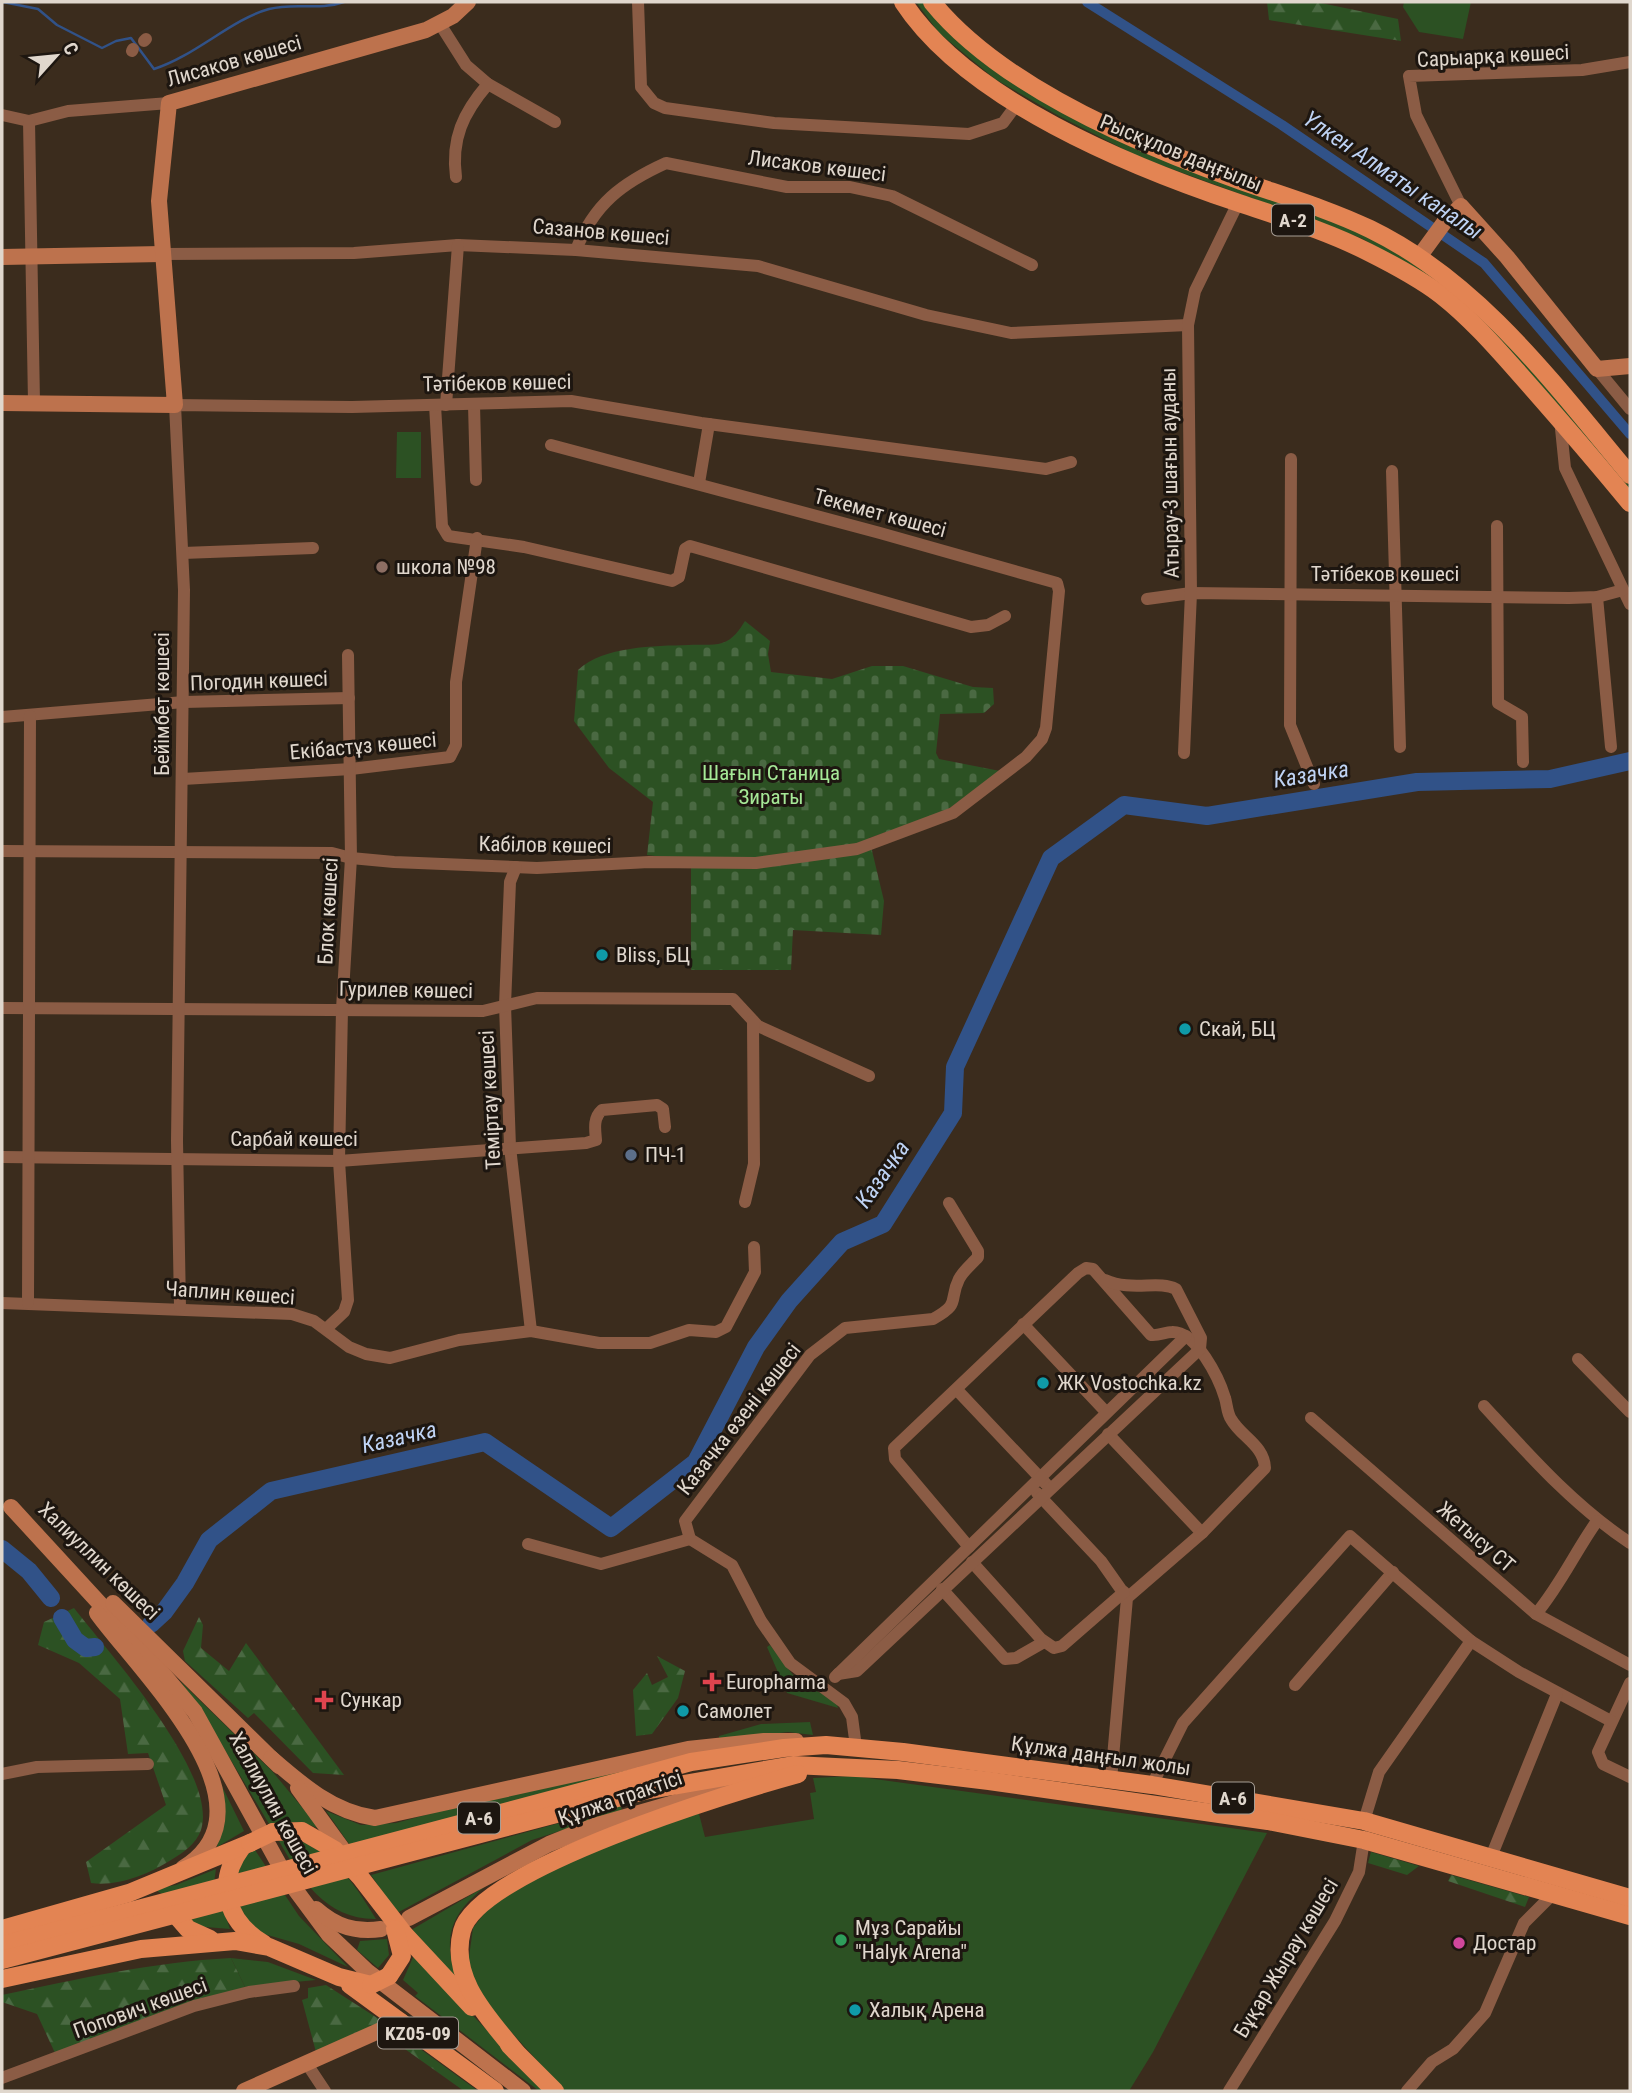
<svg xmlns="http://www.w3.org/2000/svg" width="1632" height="2093" viewBox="0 0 1632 2093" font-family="'Roboto Condensed',sans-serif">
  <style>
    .green { fill: #2c5123 }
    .forest { fill: url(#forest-firs) }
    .cemetery { fill: url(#cemetery-stones) }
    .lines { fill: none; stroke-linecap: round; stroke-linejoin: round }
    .stream { stroke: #315288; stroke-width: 2.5 }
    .canal { stroke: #315288; stroke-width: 10 }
    .river { stroke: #315288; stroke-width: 18 }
    .street { stroke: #8b5c45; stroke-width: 12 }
    .secondary { stroke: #bd724d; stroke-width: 16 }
    .primary { stroke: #e38453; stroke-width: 18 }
    .primary-bridge { stroke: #e38453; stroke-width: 18 }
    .education-dot { fill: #8d6e63; stroke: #1d1610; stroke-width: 2.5 }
    .culture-dot { fill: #0f9aa8; stroke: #1d1610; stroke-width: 2.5 }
    .service-dot { fill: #5c6f8a; stroke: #1d1610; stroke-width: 2.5 }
    .health-dot { fill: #e0444e; stroke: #1d1610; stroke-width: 2.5 }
    .leisure-dot { fill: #2e9e5b; stroke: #1d1610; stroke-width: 2.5 }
    .hotel-dot { fill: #d1479c; stroke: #1d1610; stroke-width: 2.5 }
    .labels { text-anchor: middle; stroke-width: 6; stroke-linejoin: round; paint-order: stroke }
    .shield { fill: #1d1610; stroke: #a69d94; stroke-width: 2 }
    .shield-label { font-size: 19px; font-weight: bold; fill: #e0d7cd }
    .street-label { font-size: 21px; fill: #e0d7cd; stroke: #1d1610 }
    .poi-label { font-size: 21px; fill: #e0d7cd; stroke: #1d1610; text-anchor: start }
    .park-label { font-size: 21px; fill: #a6e997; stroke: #1d1610 }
    .water-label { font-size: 23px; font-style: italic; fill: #bfd3f4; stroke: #1d1610 }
  </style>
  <defs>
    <pattern id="forest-firs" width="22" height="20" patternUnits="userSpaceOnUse" patternTransform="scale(1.75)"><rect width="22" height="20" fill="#2c5123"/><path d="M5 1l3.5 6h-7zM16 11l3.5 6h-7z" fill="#4a6942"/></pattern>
    <pattern id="cemetery-stones" width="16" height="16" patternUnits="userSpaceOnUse" patternTransform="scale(1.75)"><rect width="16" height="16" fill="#2c5123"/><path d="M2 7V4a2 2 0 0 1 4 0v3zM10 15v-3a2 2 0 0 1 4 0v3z" fill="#4a6942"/></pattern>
  </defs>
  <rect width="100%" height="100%" fill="#3b2c1d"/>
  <!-- green -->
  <g class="green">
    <path d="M916,2H927L997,70L1363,230L1477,306L1630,487V498L1471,310L1427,275L1361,238L1139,157L1059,116L995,79L939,33Z"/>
    <path d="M1404,2H1471L1463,39L1419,32L1403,7Z"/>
    <path d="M397,432H421V478H396Z"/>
    <path d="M770,1645L800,1684L835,1699L838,1708L787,1693L767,1647Z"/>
    <path d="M180,1681L272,1771L320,1829L302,1822L269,1824L204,1715Z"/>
    <path d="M810,1722L813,1735L788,1732L719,1740V1736L761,1724Z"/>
    <path d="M676,1761L352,1848L326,1811L361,1825L396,1823L516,1790Z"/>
    <path d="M216,1774L244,1831L217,1847L225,1809Z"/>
    <path d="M853,1776L1267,1833L1153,2052L1129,2091H565L483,2001L468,1964L473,1928L489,1907L556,1866L698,1810L705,1837L814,1819L810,1793L816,1792L813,1778Z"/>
    <path d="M621,1806L622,1811L532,1840L397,1913L371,1875Z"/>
    <path d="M297,1840C334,1852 357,1888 376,1919C327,1920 301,1880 279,1841Z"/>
    <path d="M255,1850L299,1916L348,1967L299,1944L257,1932L248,1925L231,1893L242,1857Z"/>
    <path d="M216,1869L214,1883L230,1929L193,1926L162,1894L154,1889L176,1885Z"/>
    <path d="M486,1886C449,1915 442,1938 458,1983L411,1930Z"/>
    <path d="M387,1939L389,1955L378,1968L357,1950L360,1941Z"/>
    <path d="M414,1955L546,2091H539L415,1996L418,1993L403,1980Z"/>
    <path d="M231,1958L268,1962L316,1980L245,1987Z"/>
  </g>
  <!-- forest -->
  <g class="forest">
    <path d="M1267,2H1316L1398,19L1401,41L1269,20Z"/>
    <path d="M74,1608C108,1652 219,1774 201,1830C196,1844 184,1852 171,1860C149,1874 117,1887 91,1883L86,1862L166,1805L148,1753L128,1754L120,1699L79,1663L38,1645L44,1622Z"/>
    <path d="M199,1617L203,1625L201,1648L229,1671L246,1643L344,1775L313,1773L254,1713L248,1718L185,1661L183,1651Z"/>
    <path d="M657,1656L685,1671L678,1698L652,1734L636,1736L633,1690L647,1673L652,1685L668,1677Z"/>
    <path d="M1371,1852L1419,1866L1407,1875L1368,1863Z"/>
    <path d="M1451,1875L1529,1897L1525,1907L1448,1881Z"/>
    <path d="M231,1958L245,1987L55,2053L37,2014L2,2002V1995C78,1979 153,1962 231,1958Z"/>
    <path d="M326,1985L385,2023L316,2052L302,2000L308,1998V1988Z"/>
    <path d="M397,2032L478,2091H464L388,2037Z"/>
  </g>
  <!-- cemetery -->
  <path class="cemetery" d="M745,621L770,641L768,654L771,672L832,679L872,666H903L973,687L993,688L994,704L984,713L940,714L936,753L939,759L1000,771L943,813L869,838L884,901L881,935L793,930L791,970H691V866L688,860L647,855L653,802L609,768L574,721L578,670C604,646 654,646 689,645C699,644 712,646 722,643C733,640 740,629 745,621Z"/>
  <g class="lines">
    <!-- stream -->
    <path class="stream" d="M3,2L38,9L57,25L102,48L116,41L131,38L154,69C195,56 232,19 269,9C295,2 319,11 344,2"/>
    <!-- canal -->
    <path class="canal" d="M1087,2L1282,125L1484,263L1630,434"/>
    <!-- river -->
    <g class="river">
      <path d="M2,1549L29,1571L51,1598"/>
      <path d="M62,1618L75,1640L86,1648L95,1647"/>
      <path d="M151,1624L164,1612L185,1583L209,1540L271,1491L485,1442L611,1528L696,1462L756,1347L789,1301L842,1242L883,1224L953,1113L955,1067L1051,858L1124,805L1207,816L1417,782L1550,779L1630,761"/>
    </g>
    <!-- street -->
    <g class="street">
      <path d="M638,2L641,87L654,103L665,108L774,123L969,134L1003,123L1017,104"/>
      <path d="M440,24L466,65L488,84L555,122"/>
      <path d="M144,41L146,39"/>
      <path d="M132,51L133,49"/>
      <path d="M2,115L29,121L68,111L169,103"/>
      <path d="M29,121L34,402"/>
      <path d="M456,177C451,139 463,113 488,84"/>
      <path d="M1461,206L1416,115L1409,76L1582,70L1630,62"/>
      <path d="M576,250C594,204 622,183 666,163L787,187H850L892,196L1032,265"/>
      <path d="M162,254L354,253L458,245L576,250L758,266L926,315L1011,333L1188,325"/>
      <path d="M1597,369L1630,409"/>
      <path d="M435,405L442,526L448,536L524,547L672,581L679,577L685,549L690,546L971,627L988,625L1005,616"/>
      <path d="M446,405L458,245"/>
      <path d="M474,405L476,480"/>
      <path d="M1560,419L1565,468L1630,604"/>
      <path d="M1291,459L1290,725L1314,784"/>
      <path d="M1392,471L1400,747"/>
      <path d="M699,483L709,424"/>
      <path d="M1497,526L1498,703L1522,717L1523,762"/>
      <path d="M183,553L313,548"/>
      <path d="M1597,597L1611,747"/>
      <path d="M1147,599L1191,593L1569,598L1597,597L1623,590"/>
      <path d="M2,717L184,702L349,698"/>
      <path d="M1184,753L1191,593L1188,325L1195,291L1238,203"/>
      <path d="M183,779L351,769L450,757L456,745V682L477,538"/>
      <path d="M2,851L332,853L351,858L394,862L537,868L649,862L756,863L857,849L953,813L1026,757L1042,739L1046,728L1059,591L1057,583L880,533L551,445"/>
      <path d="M516,867L510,882L505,1005L510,1147L531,1331"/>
      <path d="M2,1008L483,1011L537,998L733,999L758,1026L869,1076"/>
      <path d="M2,1157L339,1161L586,1143L596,1140C595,1129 593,1118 602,1110L657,1105L663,1109L665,1127"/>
      <path d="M745,1202L754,1164L753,1021"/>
      <path d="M2,1303L292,1314L314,1321L349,1347L366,1354L390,1358L459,1340L531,1331L599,1343H650L689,1330L716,1332L726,1327L755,1272L754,1247"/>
      <path d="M28,1303L30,716"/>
      <path d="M180,1307L177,1141L184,590L175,405L352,407L571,401L701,423L1046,469L1071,462"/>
      <path d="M1023,1324L1106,1412"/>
      <path d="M326,1329L344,1312L348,1300L339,1161L342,1009L351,858L348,655"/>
      <path d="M1578,1359L1630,1412"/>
      <path d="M957,1390L1046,1484"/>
      <path d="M1484,1406C1530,1456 1573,1505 1630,1543"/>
      <path d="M1311,1418L1536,1614L1630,1665"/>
      <path d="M1108,1434L1202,1533"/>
      <path d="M1037,1493L1101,1561L1127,1598"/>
      <path d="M528,1544L601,1564L690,1539"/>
      <path d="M969,1547L895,1459L894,1448L1078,1273L1086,1268L1093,1269L1151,1335C1159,1336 1165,1332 1172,1332C1196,1331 1219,1378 1225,1398C1227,1404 1227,1413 1231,1419C1241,1437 1264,1445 1265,1468L1202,1533L1127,1598L1111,1780"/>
      <path d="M972,1562L1041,1639L1054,1648L1062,1646L1124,1592"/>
      <path d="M942,1589L1005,1659L1016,1658L1044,1642"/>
      <path d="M1536,1614C1561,1584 1575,1552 1597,1521"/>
      <path d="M838,1674L857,1671L1200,1349L1201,1338L1176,1289C1158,1280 1132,1292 1105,1280"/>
      <path d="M835,1677L1186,1336"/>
      <path d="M1630,1683L1598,1752L1603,1764L1630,1777"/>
      <path d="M1295,1685L1393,1572"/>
      <path d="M856,1747L852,1717L844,1703L790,1663L761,1621L732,1565L690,1539L685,1521L810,1355L845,1328L933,1319C962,1303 948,1301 959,1279C963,1271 972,1264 978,1257V1251L949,1203"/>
      <path d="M2,1774L37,1767L148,1764"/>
      <path d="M1152,1785L1183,1723L1350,1536L1471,1641L1519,1672L1611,1721"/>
      <path d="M1364,1821L1379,1772L1471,1641"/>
      <path d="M1491,1857L1557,1694"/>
      <path d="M307,2064L325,2091"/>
      <path d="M2,2078L194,2006L249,1992L294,1986"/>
      <path d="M1229,2091L1335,1921L1359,1872L1364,1840"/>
      <path d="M1407,2091L1432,2062L1453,2049L1485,2013L1524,1923L1553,1894"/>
    </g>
    <!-- secondary -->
    <g class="secondary">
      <path d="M2,257L162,254"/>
      <path d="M1419,257L1446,220L1461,206L1507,257L1597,369L1630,366"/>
      <path d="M2,403L175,405L159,201L169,103L426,30L453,16L468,2"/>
      <path d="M11,1507L147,1655L195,1712L286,1877L329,1935L367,1971L523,2091"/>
      <path d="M113,1603L279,1766"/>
      <path d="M97,1613C138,1670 283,1807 183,1868"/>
      <path d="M271,1758C302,1785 333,1812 375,1818L688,1749L764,1741H796"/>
      <path d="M298,1788L349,1858"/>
      <path d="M316,1909C335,1926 355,1933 381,1929"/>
      <path d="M409,1918L549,1844L594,1826L743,1783"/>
      <path d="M244,2091L401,2021"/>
    </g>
    <!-- primary -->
    <g class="primary">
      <path d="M903,2C967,100 1131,167 1239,203C1283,218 1327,231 1368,252C1392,264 1420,279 1441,295C1469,317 1493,344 1516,370C1555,414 1593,458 1630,503"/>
      <path d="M932,2C1000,86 1139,145 1241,181C1284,196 1328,209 1370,229C1479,282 1554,384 1630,475"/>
      <path d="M640,1776L691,1762L784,1748L826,1745L903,1752L1152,1785L1364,1821L1630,1898"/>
      <path d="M644,1791L793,1765L898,1770L989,1781L1268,1821L1364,1840L1630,1916"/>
      <path d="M273,1832L302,1831L335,1850L361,1878L405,1935L472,2007"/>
      <path d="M242,1847C215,1883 226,1921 264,1944"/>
      <path d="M168,1906L188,1929L210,1939"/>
      <path d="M2,1929L129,1893L250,1843"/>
      <path d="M389,1976L402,1956L395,1929"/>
      <path d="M2,1979L141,1949L235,1941L269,1947L339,1977L371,1985"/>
      <path d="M350,1985L495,2091"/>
      <path d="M509,2045L555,2091"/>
      <path d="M516,2052C489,2018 449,1979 462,1931C478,1869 736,1791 798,1774"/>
    </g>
    <!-- primary-bridge -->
    <g class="primary-bridge">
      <path d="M250,1843L273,1832"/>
      <path d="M2,1945L640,1776"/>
      <path d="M2,1960L644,1791"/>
      <path d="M371,1985L389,1976"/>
    </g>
  </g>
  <!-- markers -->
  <circle class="education-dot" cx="382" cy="567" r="7"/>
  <g class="culture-dot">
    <circle cx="602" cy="955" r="7"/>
    <circle cx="1185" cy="1029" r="7"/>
    <circle cx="1043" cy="1383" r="7"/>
    <circle cx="683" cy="1711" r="7"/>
    <circle cx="855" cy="2010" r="7"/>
  </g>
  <circle class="service-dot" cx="631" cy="1155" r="7"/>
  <g class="health-dot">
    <path d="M708.5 1671.5h7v7h7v7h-7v7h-7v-7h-7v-7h7z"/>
    <path d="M320.5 1689.5h7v7h7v7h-7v7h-7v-7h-7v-7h7z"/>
  </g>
  <circle class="leisure-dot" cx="841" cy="1940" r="7"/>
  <circle class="hotel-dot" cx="1459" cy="1943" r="7"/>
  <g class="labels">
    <!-- shield labels -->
    <g class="shield">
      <rect x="1272" y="204.5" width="42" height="31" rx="5"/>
      <rect x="1212" y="1782.5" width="42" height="31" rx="5"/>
      <rect x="458" y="1802.5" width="42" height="31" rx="5"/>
      <rect x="378" y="2017.5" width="80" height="31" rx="5"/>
    </g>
    <g class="shield-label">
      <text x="1293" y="227">A-2</text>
      <text x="1233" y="1805">A-6</text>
      <text x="479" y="1825">A-6</text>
      <text x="418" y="2040">KZ05-09</text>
    </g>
    <!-- street labels -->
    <g class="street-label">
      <text transform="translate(1493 56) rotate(-3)" y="7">Сарыарқа көшесі</text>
      <text transform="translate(234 61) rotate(-16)" y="7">Лисаков көшесі</text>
      <text transform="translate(1181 153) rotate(22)" y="7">Рысқұлов даңғылы</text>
      <text transform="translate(817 166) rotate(7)" y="7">Лисаков көшесі</text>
      <text transform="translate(601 232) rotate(5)" y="7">Сазанов көшесі</text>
      <text transform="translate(497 383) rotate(-1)" y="7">Тәтібеков көшесі</text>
      <text transform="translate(1170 473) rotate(-91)" y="7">Атырау-3 шағын ауданы</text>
      <text transform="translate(880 513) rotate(15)" y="7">Текемет көшесі</text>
      <text x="1385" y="581">Тәтібеков көшесі</text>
      <text transform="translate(259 681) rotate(-2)" y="7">Погодин көшесі</text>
      <text transform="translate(162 704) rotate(-90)" y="7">Бейімбет көшесі</text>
      <text transform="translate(363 746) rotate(-5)" y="7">Екібастұз көшесі</text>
      <text transform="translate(545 845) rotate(1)" y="7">Кабілов көшесі</text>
      <text transform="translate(328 911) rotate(-87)" y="7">Блок көшесі</text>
      <text transform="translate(406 990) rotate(1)" y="7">Гурилев көшесі</text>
      <text transform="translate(490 1100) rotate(-93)" y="7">Теміртау көшесі</text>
      <text x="294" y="1146">Сарбай көшесі</text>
      <text transform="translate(230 1293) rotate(4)" y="7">Чаплин көшесі</text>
      <text transform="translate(739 1419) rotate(-52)" y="7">Казачка өзені көшесі</text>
      <text transform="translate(1476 1537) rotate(41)" y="7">Жетысу СТ</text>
      <text transform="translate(99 1561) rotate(44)" y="7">Халиуллин көшесі</text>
      <text transform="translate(1101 1756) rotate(8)" y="7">Құлжа даңғыл жолы</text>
      <text transform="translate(620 1798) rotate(-19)" y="7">Құлжа трактісі</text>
      <text transform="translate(273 1803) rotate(61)" y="7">Халлиулин көшесі</text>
      <text transform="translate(1286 1958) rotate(-59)" y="7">Бұқар Жырау көшесі</text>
      <text transform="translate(140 2008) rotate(-20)" y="7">Попович көшесі</text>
    </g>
    <!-- poi labels -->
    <g class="poi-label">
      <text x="396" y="574">школа №98</text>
      <text x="616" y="962">Bliss, БЦ</text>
      <text x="1199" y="1036">Скай, БЦ</text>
      <text x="645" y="1162">ПЧ-1</text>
      <text x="1057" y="1390">ЖК Vostochka.kz</text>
      <text x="726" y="1689">Europharma</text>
      <text x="340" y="1707">Сункар</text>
      <text x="697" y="1718">Самолет</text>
      <text x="855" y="1935">Мұз Сарайы<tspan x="855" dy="24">"Halyk Arena"</tspan></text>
      <text x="1473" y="1950">Достар</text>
      <text x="869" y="2017">Халық Арена</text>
    </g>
    <!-- park labels -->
    <g class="park-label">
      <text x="771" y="780">Шағын Станица<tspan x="771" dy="24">Зираты</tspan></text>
    </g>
    <!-- water labels -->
    <g class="water-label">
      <text transform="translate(1393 175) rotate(34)" y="8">Үлкен Алматы каналы</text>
      <text transform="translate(1311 774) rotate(-9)" y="8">Казачка</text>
      <text transform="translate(882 1174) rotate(-55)" y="8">Казачка</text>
      <text transform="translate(399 1437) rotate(-13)" y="8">Казачка</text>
    </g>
  </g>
  <!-- border -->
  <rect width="1632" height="2093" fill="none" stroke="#e0d7cd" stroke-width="7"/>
  <!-- north arrow -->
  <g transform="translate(56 56) rotate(63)" stroke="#1d1610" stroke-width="5" paint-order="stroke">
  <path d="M0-5L12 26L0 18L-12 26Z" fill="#e0d7cd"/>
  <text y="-10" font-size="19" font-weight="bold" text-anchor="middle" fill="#e0d7cd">С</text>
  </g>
</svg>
